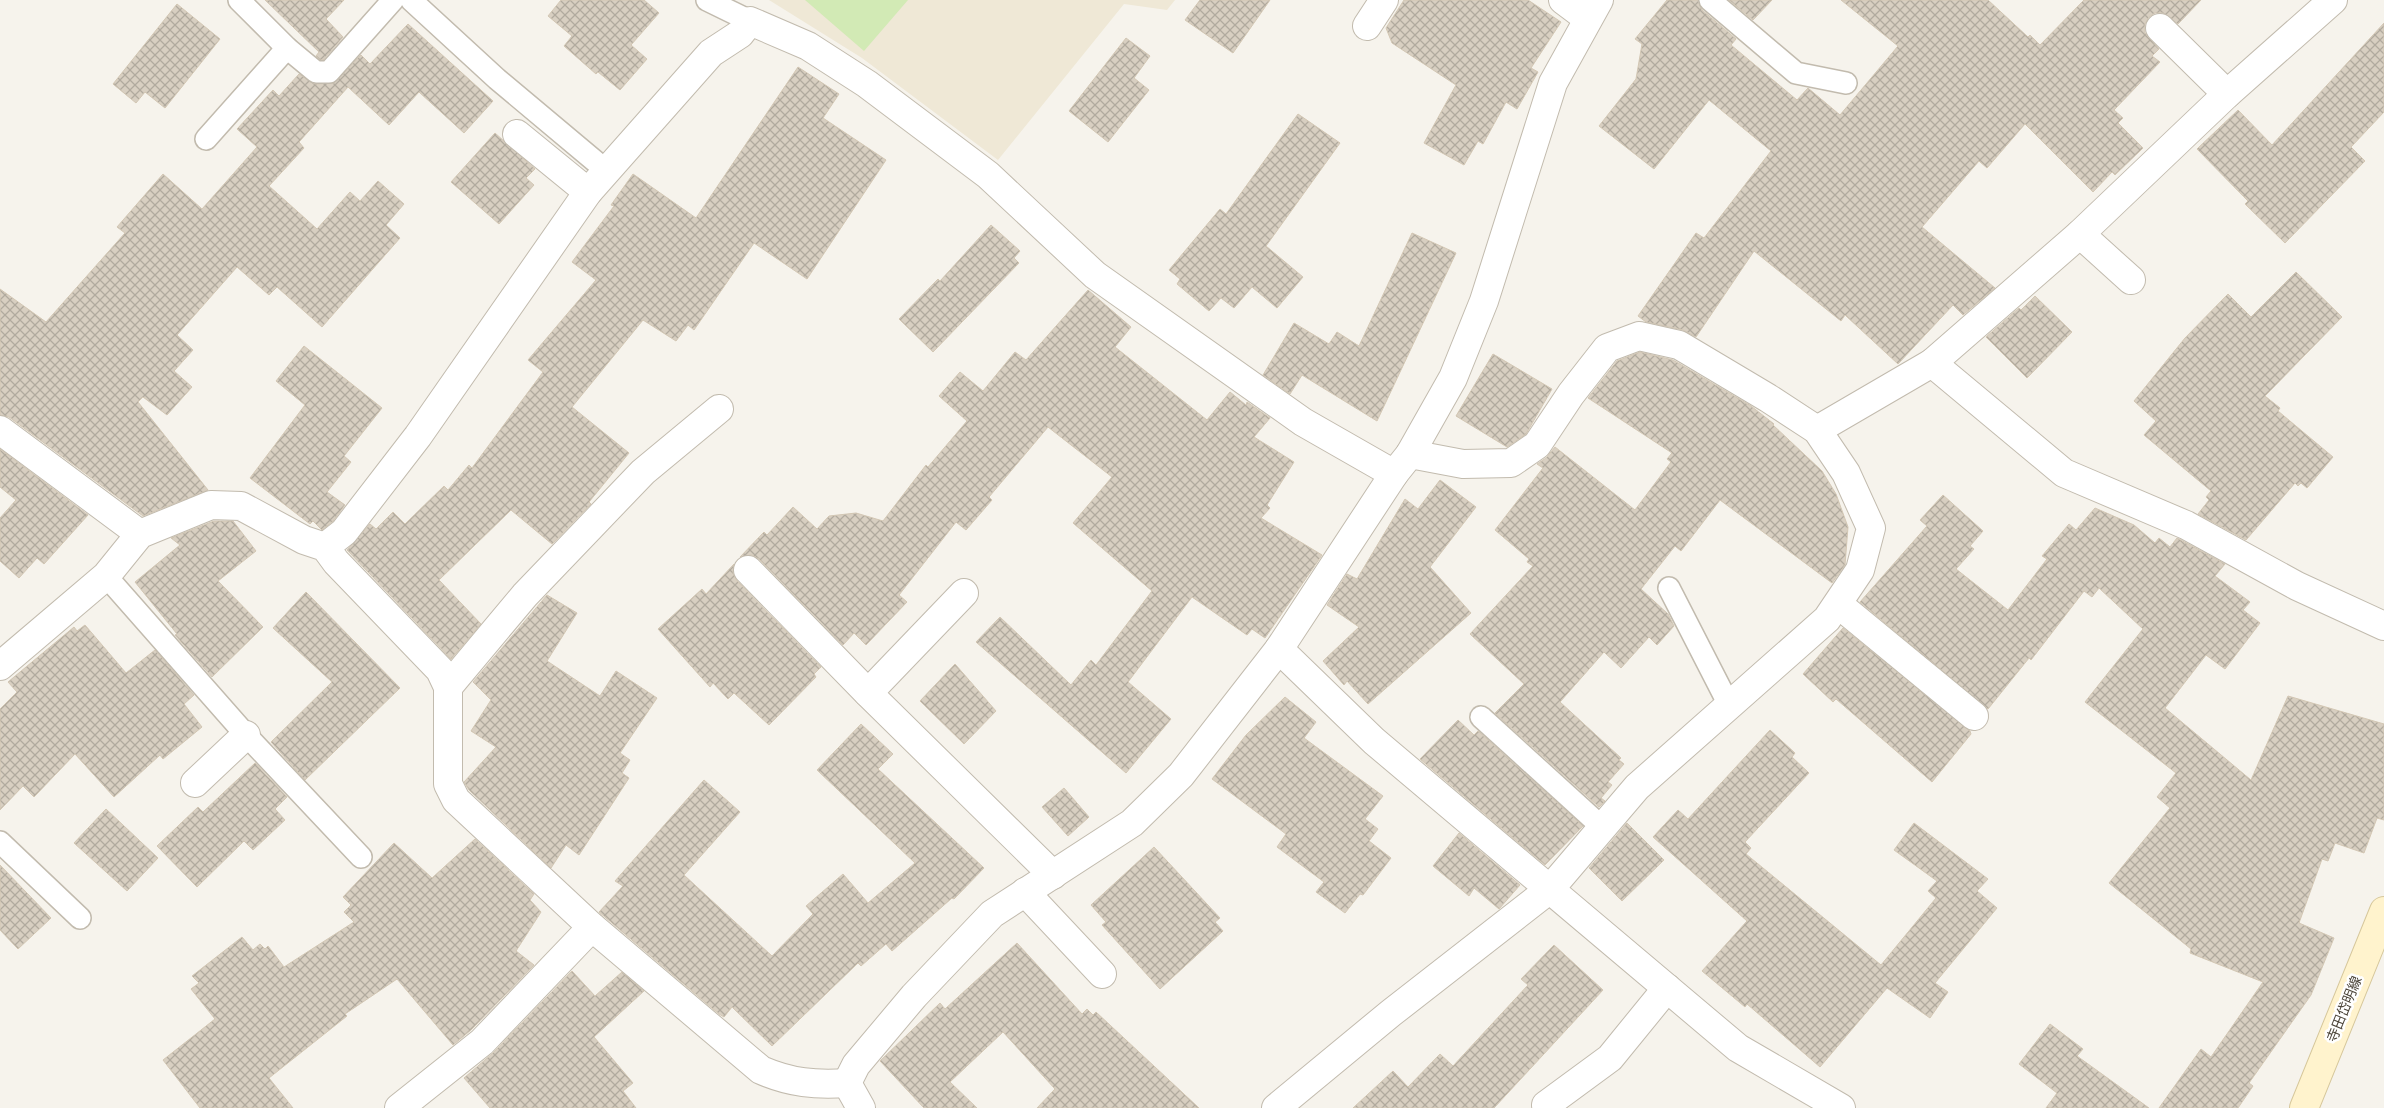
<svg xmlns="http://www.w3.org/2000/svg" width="2384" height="1108" viewBox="0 0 2384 1108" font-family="Commissioner,'Noto Sans JP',sans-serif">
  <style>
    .education { fill: #efe8d6 }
    .pitch { fill: #d2eab5 }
    .building { fill: url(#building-cross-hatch); stroke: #d3c7b4 }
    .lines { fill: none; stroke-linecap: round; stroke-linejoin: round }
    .lane-casing { stroke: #c2bbae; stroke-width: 24 }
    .street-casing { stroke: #c2bbae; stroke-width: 30 }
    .secondary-casing { stroke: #d6c79b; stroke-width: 30 }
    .lane { stroke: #fff; stroke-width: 21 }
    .street { stroke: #fff; stroke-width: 28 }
    .secondary { stroke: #fff3cd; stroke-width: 28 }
    .labels { text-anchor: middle; stroke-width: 5; stroke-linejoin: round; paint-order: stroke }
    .street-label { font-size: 14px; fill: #4b4439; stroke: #fff }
  </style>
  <defs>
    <pattern id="building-cross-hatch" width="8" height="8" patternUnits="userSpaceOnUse" patternTransform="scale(1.25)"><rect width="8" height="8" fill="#d8cfc1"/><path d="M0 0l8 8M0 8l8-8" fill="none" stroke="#b1aa9e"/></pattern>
  </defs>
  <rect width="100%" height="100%" fill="#f6f3ec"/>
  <!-- education -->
  <path class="education" d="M769,0H1175L1167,10L1124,4L998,160L862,58Z"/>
  <!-- pitch -->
  <path class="pitch" d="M805,0H908L864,51Z"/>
  <!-- building -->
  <g class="building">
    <path d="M265,0H344L326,19L343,37L323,60H320L316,56L319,52Z"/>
    <path d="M561,0H644L659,13L631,45L647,59L620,90L598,72L596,74L564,46L572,36L548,16Z"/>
    <path d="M1200,0H1270L1233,53L1185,20Z"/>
    <path d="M1404,0H1528L1561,22L1531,68L1538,72L1517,109L1506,102L1483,144L1478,141L1464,165L1424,143L1456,85L1392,43L1386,28Z"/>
    <path d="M1667,0H1698L1702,10L1736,39L1731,45L1797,100L1808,88L1840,115L1898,46L1841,0H1988L2028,37L2030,35L2040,45L2084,0H2201L2178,24L2163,13H2155L2149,17L2145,24V33L2159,49L2152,56L2160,62L2114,110L2123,118L2118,123L2143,148L2115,175L2112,172L2093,192L2025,124L1987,168L1979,161L1922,227L1995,288L1963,315L1953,305L1898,364L1845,315L1841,321L1754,251L1696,337L1683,330L1646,322L1638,316L1696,233L1704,238L1771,151L1709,100L1654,169L1599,126L1636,79L1642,44L1635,39Z"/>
    <path d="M1729,0H1772L1753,20Z"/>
    <path d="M177,4L220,39L165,108L145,92L136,103L113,84Z"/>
    <path d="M2384,23V112L2351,147L2365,161L2285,243L2245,204L2248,201L2197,149L2238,110L2272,145Z"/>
    <path d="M408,24L493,101L464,133L419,92L389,125L348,87L299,142L304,148L269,186L317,229L350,192L360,201L378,181L404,204L386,225L400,238L322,327L277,287L269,295L237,267L177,335L193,350L174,371L192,387L167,415L143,397L138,402L208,490L143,516L9,417L0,415V289L46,322L125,233L117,227L163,174L202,209L257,147L237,129L273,90L279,96L299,74L315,84L334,83L361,55L370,64Z"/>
    <path d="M1126,38L1150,56L1134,78L1149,90L1108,142L1069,111Z"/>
    <path d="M798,67L839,94L823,118L886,160L807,279L754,243L694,330L688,325L676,341L643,320L572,407L629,453L589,502L591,504L552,544L511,510L439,580L481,624L451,659L347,550L370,524L376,529L393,512L405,524L444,486L448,490L469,465L472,468L543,372L528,360L596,280L572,262L614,206L611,205L633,174L696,218Z"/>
    <path d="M1298,114L1340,143L1266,246L1303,277L1277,308L1252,287L1234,308L1221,298L1209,311L1177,284L1180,279L1169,270L1220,209L1226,214Z"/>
    <path d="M495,133L535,169L526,178L534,185L499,224L451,182Z"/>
    <path d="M991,225L1020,251L1014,258L1019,263L933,352L899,319L938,279L940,281Z"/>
    <path d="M1412,233L1456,253L1377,421L1302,375L1290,394L1263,375L1294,323L1329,344L1337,332L1359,346Z"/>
    <path d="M2296,272L2342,317L2265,396L2280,408L2278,411L2333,457L2307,488L2301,483L2298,486L2295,483L2246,540L2198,514L2209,500L2206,497L2211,491L2144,435L2156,421L2134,401L2185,338L2228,294L2251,317Z"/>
    <path d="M1088,290L1131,327L1115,347L1207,420L1230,392L1246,405L1247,402L1270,418L1254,437L1294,462L1267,505L1270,508L1261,518L1322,555L1265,638L1252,629L1247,635L1192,597L1128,682L1171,719L1126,773L976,642L1000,617L1071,685L1091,660L1096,665L1152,591L1073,523L1112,477L1048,427L989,497L992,500L966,530L956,522L899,595L907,602L866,645L854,633L843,645L759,559L752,555L740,557L764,532L767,535L793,507L817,529L829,516L856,513L883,521L926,465L928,467L967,421L939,396L960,372L983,391L1015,352L1026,360Z"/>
    <path d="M2035,296L2072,332L2027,378L1986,337L2019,308L2021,310Z"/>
    <path d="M304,346L382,408L344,456L351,462L327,492L345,505L333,521L322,530L313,521L310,524L250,478L305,405L276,381Z"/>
    <path d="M1640,352L1673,360L1751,406L1774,424L1773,425L1822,471L1836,494L1848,527L1845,565L1832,583L1720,500L1681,551L1675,546L1641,589L1668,614L1674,626L1657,645L1649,637L1621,668L1604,652L1560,702L1621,758L1619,760L1624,764L1608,782L1612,785L1601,798L1605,801L1599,807L1495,713L1524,684L1470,634L1533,566L1527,562L1529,559L1495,530L1543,468L1537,464L1546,458L1555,447L1635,510L1671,462L1667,459L1672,453L1588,398L1617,361Z"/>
    <path d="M1493,354L1552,389L1526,434L1507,447L1456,416Z"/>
    <path d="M0,449L88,515L44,564L37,558L19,578L0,561V518L16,500L0,487Z"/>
    <path d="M1440,480L1476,507L1430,567L1471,613L1368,704L1347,681L1344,685L1323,661L1359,627L1327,605L1347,574L1357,579L1405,499L1418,509Z"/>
    <path d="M1943,495L1983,531L1970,546L1974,549L1956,569L2008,610L2047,559L2042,556L2069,524L2076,530L2095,508L2134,525L2155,543L2159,538L2170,547L2177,538L2225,564L2215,576L2250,602L2243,610L2260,623L2225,669L2206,655L2165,708L2251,780L2288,696L2384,724V820L2377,818L2364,853L2335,843L2328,861L2322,859L2299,923L2334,938L2311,995L2249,1083L2253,1086L2238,1108H2159L2201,1049L2211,1057L2263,982L2190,953L2191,949L2109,883L2170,808L2157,797L2176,773L2085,702L2143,629L2099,588L2092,597L2084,591L2031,660L2029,658L1988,709L1860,602L1927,526L1920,520Z"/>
    <path d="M214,521H233L256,551L218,581L263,627L212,677L175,635L177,634L135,582L180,545L171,538Z"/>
    <path d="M734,564L733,573L737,581L821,667L814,674L816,677L769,725L734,693L728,699L713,683L710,687L658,629L702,589L706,594Z"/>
    <path d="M306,592L400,688L305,780L271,742L332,682L273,628Z"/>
    <path d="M547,595L577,613L547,661L600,696L616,671L657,698L620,753L630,760L622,773L629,778L579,855L566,845L551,868L469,790L464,782L496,747L471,731L491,700L473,682Z"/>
    <path d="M85,625L126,673L155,650L194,695L184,704L202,727L163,759L160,755L114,797L75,754L34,797L23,786L0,810V709L17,692L8,682L74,627L77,631Z"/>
    <path d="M1843,628L1970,731L1971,734L1932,782L1836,699L1833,702L1803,674Z"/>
    <path d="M955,664L996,711L964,744L920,701Z"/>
    <path d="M1285,697L1316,722L1304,738L1383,796L1365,819L1378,829L1369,841L1391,858L1363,895L1360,894L1345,913L1316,892L1324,882L1277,847L1286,834L1212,779L1246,735Z"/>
    <path d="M1458,720L1474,735L1478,731L1583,826L1545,865L1420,759Z"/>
    <path d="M861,724L893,754L878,769L984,868L954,899L952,898L892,951L886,944L861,966L858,963L772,1046L732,1007L724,1017L719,1014L599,912L623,886L615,881L704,780L740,812L684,875L772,956L813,914L806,906L843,874L868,903L915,863L817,770Z"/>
    <path d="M1770,730L1795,753L1792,757L1809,773L1745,842L1751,848L1746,854L1881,965L1936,898L1928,891L1937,881L1894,850L1914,823L1988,879L1977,891L1997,908L1935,983L1948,992L1930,1018L1887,988L1820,1067L1747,1004L1745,1007L1702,971L1747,921L1653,837L1678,810L1688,819Z"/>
    <path d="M255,763L287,797L275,809L285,820L253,850L244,841L197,887L157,846L198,807L203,812Z"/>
    <path d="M1064,788L1089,817L1068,836L1042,807Z"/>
    <path d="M106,809L158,858L127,891L74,843Z"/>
    <path d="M1627,823L1664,860L1622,901L1589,868Z"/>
    <path d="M1459,833L1520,885L1499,909L1474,888L1469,896L1433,866Z"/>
    <path d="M475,839L534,894L530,900L541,912L516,951L534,965L471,1030L453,1045L397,979L345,1014L347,1016L269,1078L293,1108H200L163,1060L215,1019L191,989L199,983L192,976L242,937L253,950L260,944L265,949L268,946L284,967L354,922L344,912L351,905L343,897L394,843L432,878Z"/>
    <path d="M1154,847L1220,918L1215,922L1223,931L1160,989L1102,925L1106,922L1091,905Z"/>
    <path d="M0,865L51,918L18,949L0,930Z"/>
    <path d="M1017,943L1082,1014L1087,1009L1093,1015L1096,1012L1199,1108H1037L1055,1089L1003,1032L950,1082L977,1108H924L880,1061L940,1003L945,1009Z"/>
    <path d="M1554,945L1603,990L1494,1108H1353L1393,1071L1408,1087L1440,1054L1453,1066L1528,985L1521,979Z"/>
    <path d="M572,971L595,996L622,972L644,991L594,1037L633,1083L623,1091L636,1108H490L464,1078L493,1053Z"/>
    <path d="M2050,1024L2083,1049L2077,1056L2149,1108H2046L2057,1093L2019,1064Z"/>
  </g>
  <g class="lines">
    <!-- lane casing -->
    <g class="lane-casing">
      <g id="lane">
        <path d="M239,0L287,48L316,72H329L393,0"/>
        <path d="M411,0L497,79L608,172"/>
        <path d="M707,0L750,21"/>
        <path d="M1710,0L1796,73L1846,83"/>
        <path d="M206,139L287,48"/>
        <path d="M106,576L246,735L361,857"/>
        <path d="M1669,588L1729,705"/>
        <path d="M1481,717L1603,828"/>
        <path d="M0,842L80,918"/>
      </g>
    </g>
    <!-- street casing -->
    <g class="street-casing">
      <g id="street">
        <path d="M1563,0L1587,18"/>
        <path d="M1599,0L1553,83L1484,301L1453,378L1410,454L1394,474L1279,649L1374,741L1738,1048L1841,1108"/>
        <path d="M1367,26L1384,0"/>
        <path d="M2160,28L2227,94"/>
        <path d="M517,134L588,192"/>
        <path d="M2080,234L2131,280"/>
        <path d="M1932,363L2064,473L2186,525L2297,586L2384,626"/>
        <path d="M0,430L140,534"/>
        <path d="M1817,430L1932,363L2080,234L2227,94L2333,0"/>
        <path d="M325,547L344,532L418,436L588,192L711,53L740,34L750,21L808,46L867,84L988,175L1095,275L1303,422L1394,474"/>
        <path d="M748,570L868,693L1053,875"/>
        <path d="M1838,604L1974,716"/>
        <path d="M0,666L106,576L140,534L211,505L241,506L304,540L325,547L336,562L440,670L448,687V784L456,800L592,927L761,1070C791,1083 815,1085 847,1083"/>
        <path d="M448,687L525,595L643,472L719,409"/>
        <path d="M868,693L964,593"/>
        <path d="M195,783L246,735"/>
        <path d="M1025,892L1102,974"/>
        <path d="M847,1083L856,1065L914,996L992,914L1132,823L1181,775L1279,649"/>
        <path d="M847,1083L861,1108"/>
        <path d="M1546,1105L1610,1058L1667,988"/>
        <path d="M399,1108L482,1042L592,927"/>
        <path d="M1276,1108L1391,1013L1550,889L1637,787L1827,619L1860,570L1871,528L1846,473L1817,430L1768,398L1679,345L1639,336L1607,348L1571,394L1537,445L1511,463L1463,464L1410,454"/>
      </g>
    </g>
    <!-- secondary casing -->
    <g class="secondary-casing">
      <path id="secondary" d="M2304,1108L2384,911"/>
    </g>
    <!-- lane -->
    <use href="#lane" class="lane"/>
    <!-- street -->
    <use href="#street" class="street"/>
    <!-- secondary -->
    <use href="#secondary" class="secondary"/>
  </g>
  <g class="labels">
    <!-- street labels -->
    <g class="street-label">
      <text transform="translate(2344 1009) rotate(-68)" y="5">寺田岱明線</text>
    </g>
  </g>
</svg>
